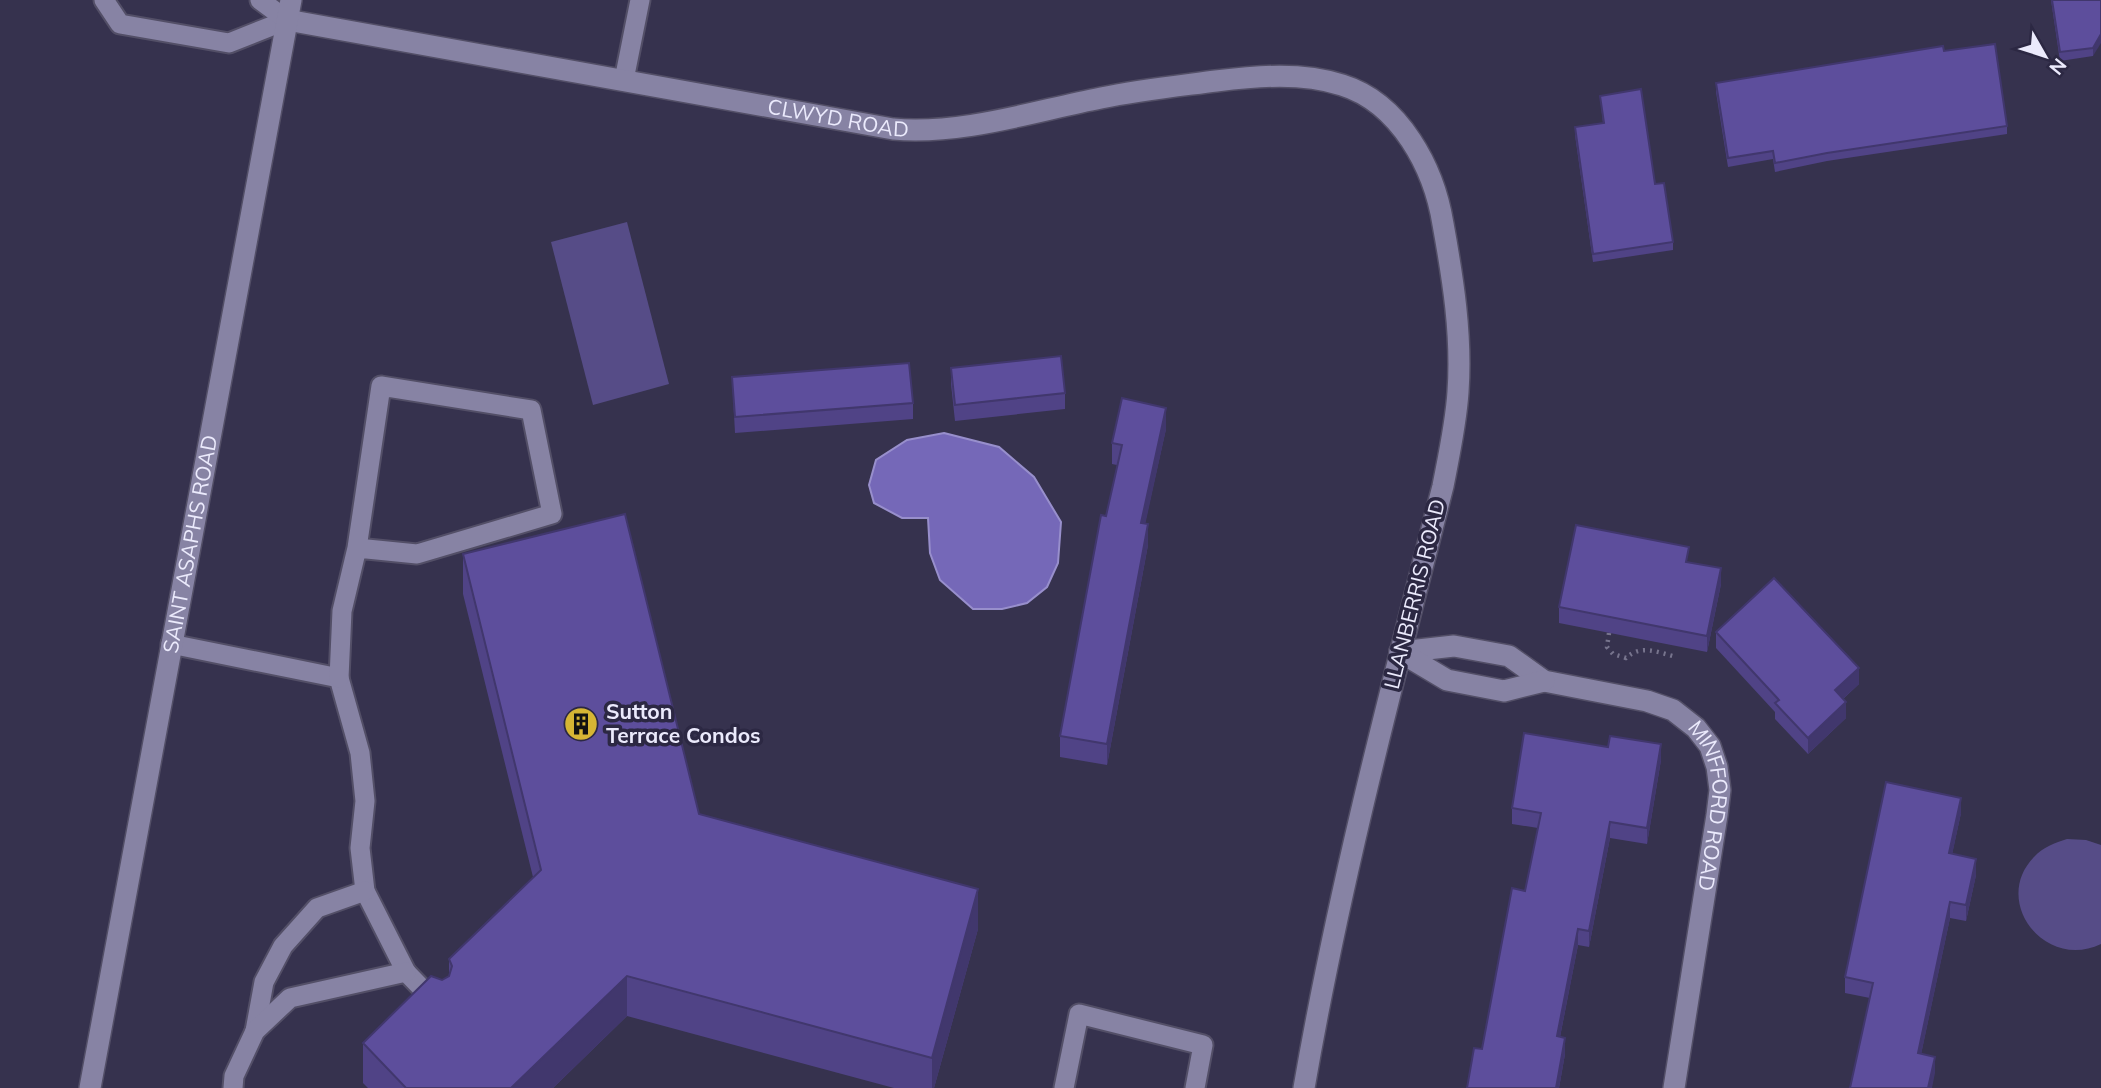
<svg xmlns="http://www.w3.org/2000/svg" width="2101" height="1088" viewBox="0 0 2101 1088" font-family="Mulish,sans-serif">
  <style>
    .green { fill: #564c87 }
    .water { fill: #7568b8; stroke: #988fcc; stroke-width: 2 }
    .lines { fill: none; stroke-linecap: round; stroke-linejoin: round }
    .lane-casing { stroke: #534f67; stroke-width: 23 }
    .street-casing { stroke: #534f67; stroke-width: 24 }
    .secondary-casing { stroke: #534f67; stroke-width: 24 }
    .path { stroke: #77748d; stroke-width: 4.5; stroke-dasharray: 2 5; stroke-linecap: butt }
    .lane { stroke: #8783a4; stroke-width: 19 }
    .street { stroke: #8783a4; stroke-width: 21 }
    .secondary { stroke: #8783a4; stroke-width: 21 }
    .wall { fill: #504386 }
    .shaded-wall { fill: #41376d }
    .building { fill: #5d4e9c; stroke: #41376d; stroke-width: 2 }
    .labels { text-anchor: middle; stroke-width: 7; stroke-linejoin: round; paint-order: stroke }
    .street-label { font-size: 21px; fill: #ebeafc; stroke: #2c2843 }
    .poi-label { font-size: 21px; font-weight: bold; fill: #ebeafc; stroke: #2c2843; text-anchor: start }
  </style>
  <rect width="100%" height="100%" fill="#36324e"/>
  <!-- green -->
  <g class="green">
    <path d="M627,222L669,384L593,405L551,242Z"/>
    <path d="M2067,839L2086,840L2101,845V944C2045,971 1991,901 2034,857C2043,847 2055,843 2067,839Z"/>
  </g>
  <!-- water -->
  <path class="water" d="M944,433L999,447L1034,477L1061,522L1058,563L1047,587L1027,603L1002,609H973L940,580L930,553L928,518H902L874,503L869,485L876,460L907,440Z"/>
  <g class="lines">
    <!-- lane casing -->
    <g class="lane-casing">
      <g id="lane">
        <path d="M104,0L120,24L229,43L287,20"/>
        <path d="M260,0L287,20"/>
        <path d="M624,80L640,0"/>
        <path d="M171,644L339,678L360,753L365,801L360,848L365,891L406,972L437,1004"/>
        <path d="M339,678L342,611L357,548L381,386L531,410L552,514L417,554L357,548"/>
        <path d="M255,1031L264,982L283,946L317,908L365,891"/>
        <path d="M233,1088L234,1076L255,1031L290,998L406,972"/>
        <path d="M1064,1088L1079,1014L1203,1045L1195,1088"/>
      </g>
    </g>
    <!-- street casing -->
    <g class="street-casing">
      <g id="street">
        <path id="s1" d="M287,20L893,129C963,135 1034,111 1101,98C1139,90 1178,86 1216,81C1258,76 1302,72 1342,85C1400,103 1434,168 1443,224C1453,279 1462,335 1458,392C1456,423 1449,455 1443,486C1392,685 1339,885 1304,1088"/>
        <path id="s2" d="M1400,652L1454,646L1509,656L1544,681L1647,701L1673,710L1696,728L1710,746L1717,767L1720,790L1717,815L1674,1088"/>
        <path d="M1400,652L1447,680L1504,691L1544,681"/>
      </g>
    </g>
    <!-- secondary casing -->
    <g class="secondary-casing">
      <g id="secondary">
        <path id="s3" d="M90,1088L291,0"/>
      </g>
    </g>
    <!-- path -->
    <path class="path" d="M1609,633L1607,647L1613,654L1626,658C1641,644 1657,652 1676,657"/>
    <!-- lane -->
    <use href="#lane" class="lane"/>
    <!-- street -->
    <use href="#street" class="street"/>
    <!-- secondary -->
    <use href="#secondary" class="secondary"/>
  </g>
  <!-- wall -->
  <g class="wall">
    <path d="M2051,0H2101L2093,56L2060,61Z"/>
    <path d="M1944,51L2007,126V134L1827,161L1775,172L1773,159L1728,167L1716,92V83Z"/>
    <path d="M1600,96L1655,184L1673,242V250L1593,262L1575,135V127L1603,123Z"/>
    <path d="M951,368L1065,393V409L955,421L951,384Z"/>
    <path d="M732,377L913,403V419L735,433Z"/>
    <path d="M1166,429L1145,523L1148,545L1107,765L1060,757V736L1117,465L1112,464V443Z"/>
    <path d="M463,554L699,814L978,929L934,1088H894L627,1016L553,1088H368L363,1083V1043L442,980L449,976V959L533,877L463,594Z"/>
    <path d="M1689,562L1721,584L1707,652L1559,623V607Z"/>
    <path d="M1716,632L1859,684L1843,699L1846,718L1808,754L1775,719V712L1716,648Z"/>
    <path d="M1661,760L1647,844L1610,838L1589,947L1578,945L1560,1037L1565,1054L1559,1088H1467L1482,1049L1525,891L1538,828L1512,824V808Z"/>
    <path d="M1961,813L1952,854L1976,875L1966,921L1950,918L1921,1054L1935,1073L1870,998L1845,993V977Z"/>
  </g>
  <!-- shaded-wall -->
  <g class="shaded-wall">
    <path d="M2101,34V43L2093,56V48Z"/>
    <path d="M1166,408V429L1141,544V523Z"/>
    <path d="M1148,524V545L1107,765V744Z"/>
    <path d="M1721,568V584L1707,652V636Z"/>
    <path d="M1859,668V684L1835,706V690Z"/>
    <path d="M1846,702V718L1808,754V738Z"/>
    <path d="M1661,744V760L1647,844V828Z"/>
    <path d="M1961,798V813L1949,869V853Z"/>
    <path d="M1610,822V838L1589,947V931Z"/>
    <path d="M1976,859V875L1966,921V905Z"/>
    <path d="M978,889V929L934,1088H932V1058Z"/>
    <path d="M1950,902V918L1918,1069V1053Z"/>
    <path d="M1578,929V945L1557,1052V1036Z"/>
    <path d="M627,976V1016L553,1088H511Z"/>
    <path d="M1565,1038V1054L1559,1088H1556Z"/>
    <path d="M1935,1057V1073L1932,1088H1928Z"/>
  </g>
  <!-- building -->
  <g class="building">
    <path d="M2052,0H2101V34L2093,48L2060,52Z"/>
    <path d="M1995,44L2007,126L1827,153L1775,163L1773,151L1728,158L1716,83L1943,46L1944,51Z"/>
    <path d="M1641,89L1655,184L1664,183L1673,242L1593,254L1575,127L1604,123L1600,96Z"/>
    <path d="M1061,356L1065,393L955,405L951,368Z"/>
    <path d="M909,363L913,403L735,417L732,377Z"/>
    <path d="M1122,398L1166,408L1141,523L1148,524L1107,744L1060,736L1101,515L1106,516L1122,445L1112,443Z"/>
    <path d="M625,514L699,814L978,889L932,1058L627,976L511,1088H406L363,1043L431,976L442,980L449,976L452,966L449,959L541,870L463,554Z"/>
    <path d="M1576,525L1689,547L1686,562L1721,568L1707,636L1559,607Z"/>
    <path d="M1774,578L1859,668L1835,690L1846,702L1808,738L1775,703L1779,700L1716,632Z"/>
    <path d="M1524,733L1608,747L1610,736L1661,744L1647,828L1610,822L1589,931L1578,929L1557,1036L1565,1038L1556,1088H1467L1474,1048L1482,1049L1512,888L1525,891L1541,813L1512,808Z"/>
    <path d="M1886,782L1961,798L1949,853L1976,859L1966,905L1950,902L1918,1053L1935,1057L1928,1088H1850L1873,983L1845,977Z"/>
  </g>
  <!-- icons -->
  <defs>
    <g id="building-disc" transform="scale(1.75)"><circle r="9.5" fill="#d6b534" stroke="#2c2843"/><path d="M-4-6H4V6H1V3H-1V6H-4ZM-2.5-4.3h1.7v1.8h-1.7ZM.8-4.3h1.7v1.8H.8ZM-2.5-1h1.7V.8h-1.7ZM.8-1h1.7V.8H.8Z" fill="#111"/></g>
  </defs>
  <g fill-rule="evenodd">
    <use href="#building-disc" x="581" y="724"/>
  </g>
  <g class="labels">
    <!-- street labels -->
    <g class="street-label">
      <text dy="7" stroke="none"><textPath href="#s1" startOffset="560">CLWYD ROAD</textPath></text>
      <text dy="7" stroke="none"><textPath href="#s3" startOffset="553">SAINT ASAPHS ROAD</textPath></text>
      <text transform="translate(1415 594) rotate(-76)" y="7">LLANBERRIS ROAD</text>
      <text dy="7" stroke="none"><textPath href="#s2" startOffset="397">MINFFORD ROAD</textPath></text>
    </g>
    <!-- poi labels -->
    <g class="poi-label">
      <text x="606" y="719">Sutton<tspan x="606" dy="24">Terrace Condos</tspan></text>
    </g>
  </g>
  <!-- north arrow -->
  <g transform="translate(2045 56) rotate(129)" stroke="#2c2843" stroke-width="5" paint-order="stroke">
  <path d="M0-5L12 26L0 18L-12 26Z" fill="#ebeafc"/>
  <text y="-10" font-size="19" font-weight="bold" text-anchor="middle" fill="#ebeafc">N</text>
  </g>
</svg>
